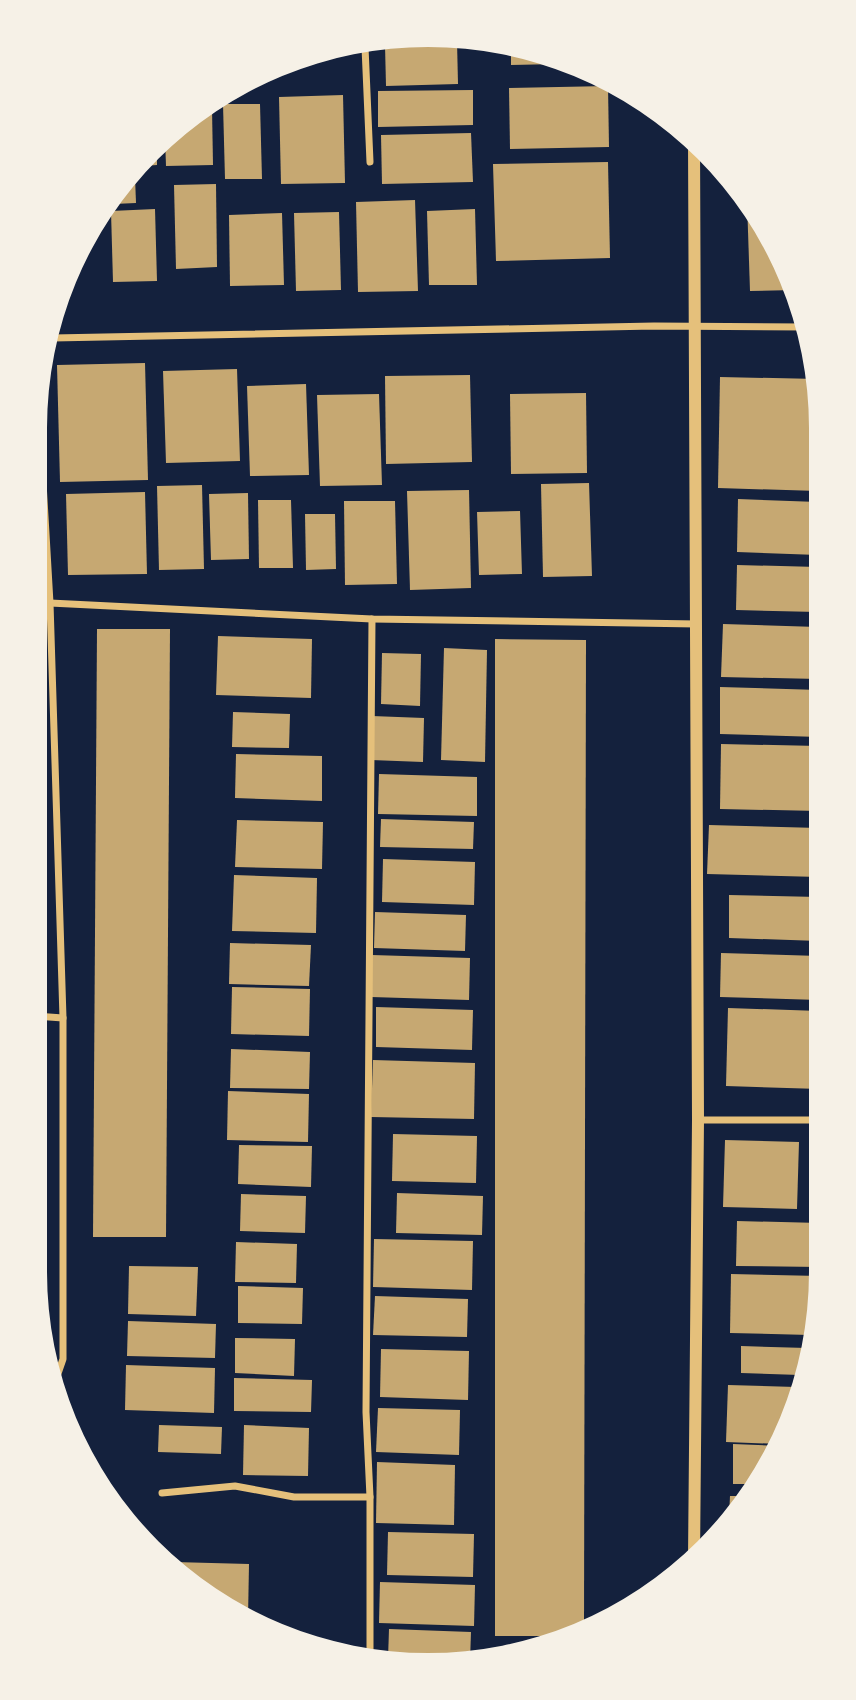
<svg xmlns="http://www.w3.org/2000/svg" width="856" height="1700" viewBox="0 0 856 1700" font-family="'Titillium Web',sans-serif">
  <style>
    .building { fill: #c6a872 }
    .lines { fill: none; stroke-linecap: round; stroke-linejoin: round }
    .minor { stroke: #e5c07b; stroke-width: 7 }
    .tertiary { stroke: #e5c07b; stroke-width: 12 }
  </style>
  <rect width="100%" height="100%" fill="#14213d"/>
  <!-- building -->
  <g class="building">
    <path d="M412,41H457L458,84L386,86L385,45Z"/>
    <path d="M511,51L558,64L511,65Z"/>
    <path d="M608,86L609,147L510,149L509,88Z"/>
    <path d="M473,90V125L378,127V91Z"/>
    <path d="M343,95L345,183L281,184L279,97Z"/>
    <path d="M223,104H260L262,179H225Z"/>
    <path d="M212,108L213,165L166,166L165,138L169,133Z"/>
    <path d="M471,133L473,182L382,184L381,135Z"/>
    <path d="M157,148V165L143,166Z"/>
    <path d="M608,162L610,258L496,261L493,164Z"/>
    <path d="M135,177L136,203L114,204Z"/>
    <path d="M216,184L217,267L176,269L174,185Z"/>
    <path d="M415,200L418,291L358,292L356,202Z"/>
    <path d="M747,201L755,209L795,290L750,291Z"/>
    <path d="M155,209L157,281L113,282L111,211Z"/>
    <path d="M475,209L477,285H429L427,211Z"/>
    <path d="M339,212L341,290L296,291L294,213Z"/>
    <path d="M282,213L284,285L230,286L229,215Z"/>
    <path d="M145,363L148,480L60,482L57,365Z"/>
    <path d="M237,369L240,461L166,463L163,371Z"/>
    <path d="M470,375L472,462L386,464L385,376Z"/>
    <path d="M720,377L818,379V491L718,488Z"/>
    <path d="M306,384L309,475L250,476L247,386Z"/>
    <path d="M586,393L587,473L511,474L510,394Z"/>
    <path d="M379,394L382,485L320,486L317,395Z"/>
    <path d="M589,483L592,576L543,577L541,484Z"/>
    <path d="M202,485L204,569L159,570L157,486Z"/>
    <path d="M469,490L471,588L410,590L407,491Z"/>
    <path d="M145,492L147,574L68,575L66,494Z"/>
    <path d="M248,493L249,559L211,560L209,494Z"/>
    <path d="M738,499L818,502V555L737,552Z"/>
    <path d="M258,500H291L293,568H259Z"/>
    <path d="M344,501H395L397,584L345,585Z"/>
    <path d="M520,511L522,574L479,575L477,512Z"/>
    <path d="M305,514H335L336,569L306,570Z"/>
    <path d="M737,565L818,567V612L736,610Z"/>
    <path d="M723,624L818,627L819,679L721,677Z"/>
    <path d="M97,629H170L166,1237H93Z"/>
    <path d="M218,636L312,639L311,698L216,695Z"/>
    <path d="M495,639L586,640L584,1630L563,1636H495Z"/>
    <path d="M444,648L487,650L485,762L441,760Z"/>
    <path d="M382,653L421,654L420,706L381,704Z"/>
    <path d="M720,687L819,690V737L720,734Z"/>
    <path d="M233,712L290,714L289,748L232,747Z"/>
    <path d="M372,716L424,718L423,762L371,760Z"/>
    <path d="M721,744L819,746V811L720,809Z"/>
    <path d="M236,754L322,756V801L235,798Z"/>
    <path d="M379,774L477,777V816L378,814Z"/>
    <path d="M381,819L474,822L473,849L380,847Z"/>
    <path d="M237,820L323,822L322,869L235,867Z"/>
    <path d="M709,825L819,828V877L707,874Z"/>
    <path d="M383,859L475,862L474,905L382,902Z"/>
    <path d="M234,875L317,878L316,933L232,931Z"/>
    <path d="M729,895L819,897V941L729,938Z"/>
    <path d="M375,912L466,915L465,951L374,948Z"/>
    <path d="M230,943L311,945L309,986L229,984Z"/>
    <path d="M721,953L819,956V1000L720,997Z"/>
    <path d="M372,955L470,958L469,1000L371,997Z"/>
    <path d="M232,987L310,989L309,1036L231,1034Z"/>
    <path d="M376,1007L473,1010L472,1050L376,1047Z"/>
    <path d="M728,1008L819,1011L820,1089L726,1086Z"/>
    <path d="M231,1049L310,1052L309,1089L230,1088Z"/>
    <path d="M373,1060L475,1063L474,1119L371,1117Z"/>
    <path d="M228,1091L309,1094L308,1142L227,1140Z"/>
    <path d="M393,1134L477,1136L476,1183L392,1181Z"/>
    <path d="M725,1140L799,1142L797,1209L723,1207Z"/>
    <path d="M239,1145L312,1146L311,1187L238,1184Z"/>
    <path d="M397,1193L483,1196L482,1235L396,1233Z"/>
    <path d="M241,1194L306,1196L305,1233L240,1231Z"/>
    <path d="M737,1221L820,1223V1267L736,1266Z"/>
    <path d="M374,1239L473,1241L472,1290L373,1287Z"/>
    <path d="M236,1242L297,1244L296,1283L235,1282Z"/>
    <path d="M129,1266L198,1267L196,1316L128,1314Z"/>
    <path d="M731,1274L820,1276V1297L810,1335L730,1333Z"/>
    <path d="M238,1286L303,1288L302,1324L238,1323Z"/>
    <path d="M375,1296L468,1299L467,1337L373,1335Z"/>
    <path d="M128,1321L216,1324L215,1358L127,1356Z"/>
    <path d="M235,1338L295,1339L294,1376L235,1373Z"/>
    <path d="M741,1346L807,1348L800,1375L741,1373Z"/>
    <path d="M381,1349L469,1351L468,1400L380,1397Z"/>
    <path d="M126,1365L215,1368L214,1413L125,1410Z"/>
    <path d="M234,1378L312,1380L311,1412L234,1411Z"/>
    <path d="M728,1385L796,1387L781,1444L726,1442Z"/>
    <path d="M378,1408L460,1410L459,1455L376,1452Z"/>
    <path d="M159,1425L222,1427L221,1454L158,1452Z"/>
    <path d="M244,1425L309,1428L308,1476L243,1475Z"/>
    <path d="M733,1444L780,1446L753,1484H733Z"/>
    <path d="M377,1462L455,1465L454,1525L376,1523Z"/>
    <path d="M730,1496H744L729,1517Z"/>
    <path d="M388,1532L474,1534L473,1577L387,1575Z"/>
    <path d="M174,1562L249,1564L248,1618L231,1612Z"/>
    <path d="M380,1582L475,1585L474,1626L379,1623Z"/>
    <path d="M389,1629L471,1632L470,1661L388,1659Z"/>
  </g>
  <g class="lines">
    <!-- minor -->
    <g class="minor">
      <path d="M365,47L370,162"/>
      <path d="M53,338L654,326L806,327"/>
      <path d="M38,396L50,603L63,1018V1359L54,1385"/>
      <path d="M50,603L372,619L697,624"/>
      <path d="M35,1016L63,1018"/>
      <path d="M698,1120H820"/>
      <path d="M162,1493L235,1486L294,1497H370"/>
      <path d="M370,1658V1497L366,1412L372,619"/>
    </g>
    <!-- tertiary -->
    <path class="tertiary" d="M694,1559L698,1120L694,141"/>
  </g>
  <!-- crop -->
  <path d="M0 0H856V1700H0ZM428 47H428A381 381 0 0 1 809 428V1272A381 381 0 0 1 428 1653H428A381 381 0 0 1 47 1272V428A381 381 0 0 1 428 47Z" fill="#f6f1e7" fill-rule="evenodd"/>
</svg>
